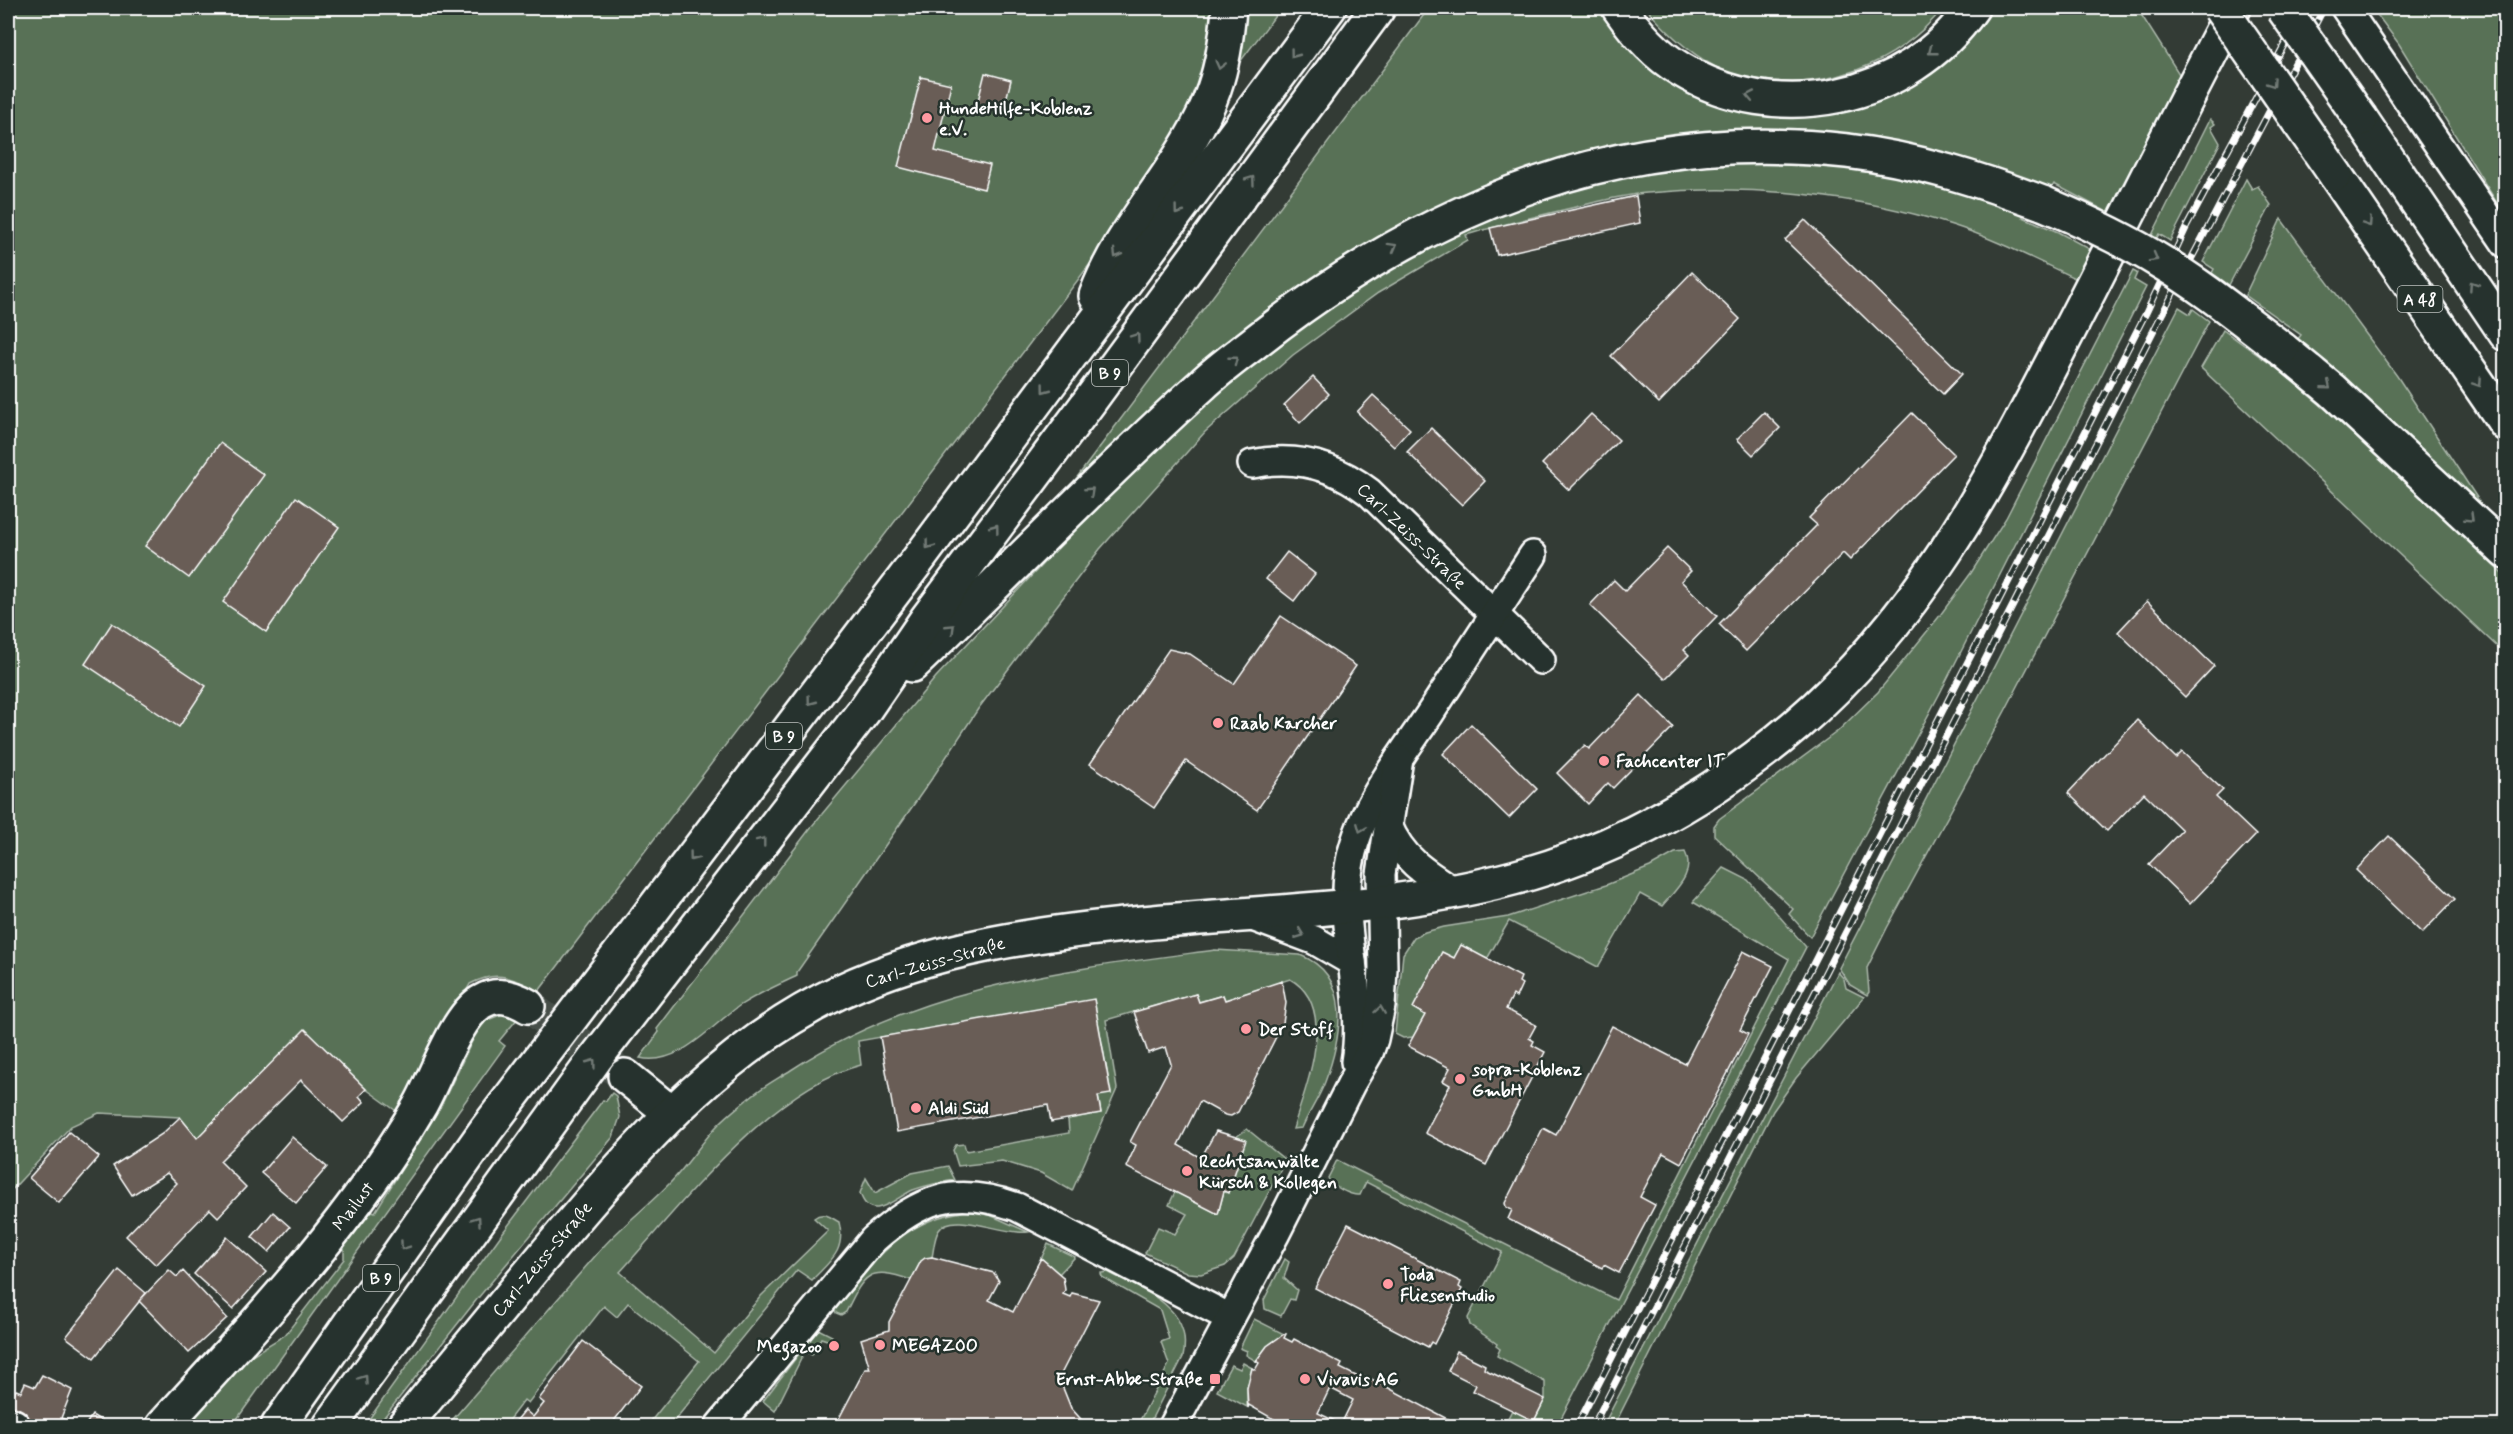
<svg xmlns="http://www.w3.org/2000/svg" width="2513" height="1434" viewBox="0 0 2513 1434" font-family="Mynerve,sans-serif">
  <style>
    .green { fill: #587157; stroke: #acb8ab; stroke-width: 1.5 }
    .building { fill: #695d56; stroke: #fff; stroke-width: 1.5; fill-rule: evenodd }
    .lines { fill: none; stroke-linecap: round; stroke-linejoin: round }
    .secondary-tunnel { stroke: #474f49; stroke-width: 33; stroke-dasharray: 33 16; stroke-linecap: butt }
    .street-casing { stroke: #fff; stroke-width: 32 }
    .secondary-casing { stroke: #fff; stroke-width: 38 }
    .highway-casing { stroke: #fff; stroke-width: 38 }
    .street { stroke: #26332d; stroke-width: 27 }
    .secondary { stroke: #26332d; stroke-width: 33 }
    .highway { stroke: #26332d; stroke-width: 33 }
    .rail-casing { stroke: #fff; stroke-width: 7 }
    .rail { stroke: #26332d; stroke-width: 4.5; stroke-dasharray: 14; stroke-linecap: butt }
    .highway-bridge-casing { stroke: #fff; stroke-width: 38; stroke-linecap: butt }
    .highway-bridge { stroke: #26332d; stroke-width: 33 }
    .oneway { stroke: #727a76 }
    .poi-dot { fill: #ff9aa2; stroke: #26332d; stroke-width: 2 }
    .labels { text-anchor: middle; stroke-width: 5; stroke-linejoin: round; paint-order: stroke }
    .shield { fill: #26332d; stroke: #bec2c0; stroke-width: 1.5 }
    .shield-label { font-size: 16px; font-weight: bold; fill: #fff }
    .poi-label { font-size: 18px; font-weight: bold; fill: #fff; stroke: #26332d; text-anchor: start }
    .street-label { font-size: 18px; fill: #fff; stroke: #26332d }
  </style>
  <rect width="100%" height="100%" fill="#333b35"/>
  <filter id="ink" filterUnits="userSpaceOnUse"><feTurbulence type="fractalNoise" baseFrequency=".0167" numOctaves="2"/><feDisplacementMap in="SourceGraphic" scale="12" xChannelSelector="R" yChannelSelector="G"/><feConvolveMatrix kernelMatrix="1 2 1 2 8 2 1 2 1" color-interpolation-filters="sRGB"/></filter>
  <g filter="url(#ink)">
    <!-- green -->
    <g class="green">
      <path d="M8,8H1211C1209,33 1205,60 1197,85C1179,136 1146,182 1118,227L539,991C511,978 499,969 470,984L399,1113L366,1089L305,1030L197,1138L180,1117L99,1113L71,1126L8,1194Z"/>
      <path d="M1237,8H1281L1227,79Z"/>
      <path d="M1429,8H1606L1618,26L1805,111L1983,8H2137L2181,77L2111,214L2054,184L2050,190L1667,138L1615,145L1531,168L1498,180L1458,196L1362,249L1066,492Z"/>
      <path d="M1646,8H1943C1897,65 1823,93 1751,78C1744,76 1735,75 1728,73C1696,59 1668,34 1646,8Z"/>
      <path d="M2372,8H2505V216L2399,44Z"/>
      <path d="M2210,119L2215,124L2211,127L2220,143L2170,241L2159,234L2156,239L2151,237Z"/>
      <path d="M1761,161L1843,167L1902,174L2023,211V217L2058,232L2095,252L2081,281C2039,262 1996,239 1952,225C1855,194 1748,184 1647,193C1620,195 1593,203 1567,209C1533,217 1499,225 1466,235L1468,240L1378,293L1293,355L1205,432L1100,549L978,709L935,774L797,972V976C778,985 757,994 739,1006C711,1026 678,1067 640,1058L659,1032L657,1029L812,826L936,677L1121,481L1210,398L1255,363L1335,300L1455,231L1529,201L1635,174L1691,165Z"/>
      <path d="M2246,179L2252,189L2258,186L2271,205L2229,285L2212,273L2214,269L2203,262Z"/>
      <path d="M2281,219L2397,376L2489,516L2365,399L2297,340L2301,335L2245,295Z"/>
      <path d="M2133,271L2137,273L2134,280L2146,287L1940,693L1810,937L1789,914L1793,909L1714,835V826L1719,819L1838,731L1878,692L1938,618L1971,573L2006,518Z"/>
      <path d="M2179,307L2190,314L2193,309L2209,321L2005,711L1887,928L1867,968L1869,992L1867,995L1850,985L1839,968Z"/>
      <path d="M2223,330L2279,370L2410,480L2505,577V654L2201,368Z"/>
      <path d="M1685,852C1696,873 1675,890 1662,906L1640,894L1598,967L1509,921L1487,959L1461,946L1454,958L1442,952L1413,1008L1425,1015L1413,1037L1403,1038L1395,1034L1403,954L1414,937L1425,932L1444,927L1508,917L1606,885L1650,867L1675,853Z"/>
      <path d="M1724,868L1748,880L1806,947L1557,1426H1504L1512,1410L1534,1421L1545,1399V1382L1497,1356L1500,1349L1496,1346L1497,1344L1470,1325L1468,1318L1502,1252L1366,1182L1360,1195C1350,1196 1332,1186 1328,1178L1337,1160L1616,1300L1789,959L1693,902Z"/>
      <path d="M1215,950L1300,955C1354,976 1341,1039 1325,1082C1319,1098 1309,1112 1302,1128L1293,1129C1305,1088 1340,1007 1290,979L1225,1000L1223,995L1199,1002L1196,994L1106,1020L1117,1089L1072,1191L1041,1173L1002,1161L958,1166L953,1150L956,1145L964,1144L966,1151L1069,1133L1068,1119L1101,1113L1098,1096L1111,1093L1094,1000L858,1041L861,1065C770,1088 682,1204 620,1272L714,1353L761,1296L828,1231L814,1218C823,1211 830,1217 839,1222C846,1251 831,1260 812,1280L797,1270L670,1426H647L699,1361L628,1303L617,1317L604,1306L528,1403L524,1400L504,1426H447L603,1247C624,1224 648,1206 669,1184C686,1167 699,1146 715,1128C725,1117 738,1107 749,1098C762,1087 777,1079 791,1070C920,985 1065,970 1215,950Z"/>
      <path d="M1838,972L1844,979L1846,988L1864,997L1796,1078L1773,1111L1614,1426H1603Z"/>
      <path d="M505,1013L518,1018L499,1041L505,1046L232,1426H183L239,1363L285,1335L344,1259V1247L370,1210L375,1212L441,1106L477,1031L485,1021Z"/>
      <path d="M612,1093L616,1096L620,1117L613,1137L478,1298L377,1426H364L501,1235L603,1100L606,1101Z"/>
      <path d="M1247,1129L1284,1159L1279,1173L1234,1258L1225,1266L1201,1274L1188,1273L1145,1253L1158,1227L1175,1234L1187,1214L1169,1205L1175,1192L1218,1214L1224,1191L1228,1192L1245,1141L1236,1137Z"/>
      <path d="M948,1166L955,1180C941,1182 927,1185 913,1190C896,1197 870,1225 860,1193L866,1178L875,1193L912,1173Z"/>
      <path d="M969,1211L990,1215L1028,1232C1005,1236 952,1209 939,1230C934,1237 934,1249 932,1257L921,1261L911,1280C868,1265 864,1275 846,1312L841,1315L836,1313L835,1310C874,1261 902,1218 969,1211Z"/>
      <path d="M1048,1244L1075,1257L1059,1274L1041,1259Z"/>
      <path d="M1285,1259L1289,1262L1284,1278L1297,1290L1294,1300L1290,1299L1281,1316L1265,1309L1264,1300Z"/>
      <path d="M1108,1272C1144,1291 1194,1307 1183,1357L1148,1426H1137L1169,1364L1161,1342L1169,1339L1160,1310L1102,1277L1101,1273Z"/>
      <path d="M1254,1319L1284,1334L1267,1346L1256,1361L1246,1355L1247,1351L1240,1348Z"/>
      <path d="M818,1329L832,1336L830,1341L821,1338L812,1355L805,1351L775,1411L763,1401Z"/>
      <path d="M1243,1363L1252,1368L1247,1388V1407L1217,1391L1231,1365L1240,1369Z"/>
    </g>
    <!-- building -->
    <g class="building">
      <path d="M985,73L1011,80L1003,112L977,105Z"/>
      <path d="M921,77L951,84L935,151L990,165L984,189L898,167Z"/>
      <path d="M1636,196L1640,223L1497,255L1490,228Z"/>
      <path d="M1805,220L1962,374L1943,394L1785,240Z"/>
      <path d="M1692,272L1740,319L1659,403L1611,356Z"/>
      <path d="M1313,377L1329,394L1300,423L1284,405Z"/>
      <path d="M1373,395L1410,429L1394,447L1357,412Z"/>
      <path d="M1764,412L1780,428L1753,455L1737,439Z"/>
      <path d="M1912,413L1954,454L1850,560L1843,553L1746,651L1719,624L1817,525L1809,518Z"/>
      <path d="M1591,414L1619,440L1569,490L1542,464Z"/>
      <path d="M1431,428L1485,481L1462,505L1407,452Z"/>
      <path d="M220,443L264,475L189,578L145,546Z"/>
      <path d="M296,497L339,527L266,632L223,602Z"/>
      <path d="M1667,548L1691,571L1681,581L1717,616L1684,650L1689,655L1665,679L1590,605L1614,580L1625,591Z"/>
      <path d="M1287,552L1315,574L1294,601L1266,579Z"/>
      <path d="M2147,601L2214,666L2185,697L2118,632Z"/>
      <path d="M1281,616L1356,666L1257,810L1186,761L1154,808L1090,764L1169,649L1190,654L1234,684Z"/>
      <path d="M112,623L206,686L179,727L85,664Z"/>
      <path d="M1641,695L1673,727L1613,788L1608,783L1588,804L1557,773L1585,745L1589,749Z"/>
      <path d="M2137,720L2176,758L2182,752L2223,790L2216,797L2256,835L2190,904L2149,864L2182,830L2144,793L2107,831L2068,793Z"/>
      <path d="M1471,724L1537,789L1509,818L1443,754Z"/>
      <path d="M2389,836L2455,899L2422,933L2356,870Z"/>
      <path d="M1461,945L1521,977L1519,982L1522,984L1516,997L1513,995L1506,1009L1536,1025L1529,1038L1534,1041L1532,1045L1545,1052L1486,1165L1425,1133L1450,1085L1443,1081L1450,1068L1408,1046L1425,1015L1413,1008L1442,952L1454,958Z"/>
      <path d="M1743,951L1773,966L1740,1030L1748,1034L1681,1163L1663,1153L1640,1197L1655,1205L1619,1273L1604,1265L1602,1268L1508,1219L1512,1210L1506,1207L1505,1203L1543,1128L1556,1135L1612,1026L1685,1064Z"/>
      <path d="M1282,981L1286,1003L1283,1023L1238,1112L1231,1116L1225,1115L1200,1101L1178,1145L1201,1158L1216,1131L1246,1140L1228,1193L1224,1191L1218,1214L1126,1167L1136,1145L1130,1142L1171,1064L1166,1047L1148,1053L1134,1012L1196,994L1199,1002L1223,995L1225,1000Z"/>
      <path d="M1094,999L1111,1094L1098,1096L1101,1113L1051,1122L1048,1105L897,1132L880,1037Z"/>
      <path d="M305,1029L366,1089L359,1096L364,1102L343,1122L301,1080L220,1161L246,1187L218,1217L210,1209L156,1265L126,1236L177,1183L167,1173L132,1195L113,1166L162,1134L180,1117L197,1138Z"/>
      <path d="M69,1132L99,1157L59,1203L29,1178Z"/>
      <path d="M292,1137L327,1167L296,1203L261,1173Z"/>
      <path d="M273,1212L290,1227L269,1252L252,1237Z"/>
      <path d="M1348,1224L1461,1282L1459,1287L1462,1289L1434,1344L1431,1342L1428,1347L1315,1288Z"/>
      <path d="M227,1237L266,1272L233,1309L194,1274Z"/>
      <path d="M932,1257L994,1273L999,1281L989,1300L1013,1312L1041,1258L1063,1277L1065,1290L1063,1294L1070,1297L1072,1293L1099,1300L1059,1378L1071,1408L1087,1426H835L865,1369H870L861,1339L889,1330V1322L921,1261L925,1258Z"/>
      <path d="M119,1270L146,1293L94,1358L66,1337Z"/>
      <path d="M169,1270L177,1277L183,1271L227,1318L189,1353L139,1301Z"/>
      <path d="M1284,1334H1286L1284,1338L1292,1342L1294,1339L1342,1364L1340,1368L1364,1380L1366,1376L1455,1423L1453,1426H1404L1394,1422L1392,1426H1286L1249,1405L1248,1408L1247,1388L1252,1368L1255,1370L1259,1363L1256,1361L1267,1346ZM1330,1388L1353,1400L1341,1424L1318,1413Z"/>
      <path d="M583,1341L641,1386L610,1426H512L525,1410L533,1417L544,1403L539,1399Z"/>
      <path d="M1457,1351L1485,1365L1484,1369L1545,1399L1534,1421L1473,1391L1476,1385L1448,1371Z"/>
      <path d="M42,1375L72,1390L61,1418L82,1426H31L20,1422L23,1412L8,1404L16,1390L21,1392L25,1383L35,1387Z"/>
      <path d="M92,1415L110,1426H85Z"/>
    </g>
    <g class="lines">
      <!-- secondary-tunnel -->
      <path class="secondary-tunnel" d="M528,1006L621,1073"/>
      <!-- street casing -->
      <g class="street-casing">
        <g id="street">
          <path d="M2345,8L2506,244"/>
          <path d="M1252,464C1296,455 1334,465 1369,492L1541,660"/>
          <path d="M1388,825C1401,858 1425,873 1454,891"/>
          <path d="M1250,916L1314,940L1352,962"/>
          <path d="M1355,1062C1366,997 1339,932 1349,867C1358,810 1398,761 1429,715C1464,661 1499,608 1533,555"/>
          <path d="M719,1426L873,1240C921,1198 954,1185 1017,1207L1230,1318"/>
          <path d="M1173,1426L1275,1235L1351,1084L1369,1053L1374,1039L1381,1006L1383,968L1381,874L1399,759"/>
        </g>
      </g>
      <!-- secondary casing -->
      <g class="secondary-casing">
        <g id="secondary">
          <path d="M625,1076L671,1113"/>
          <path d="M8,1424L13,1426"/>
          <path d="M163,1426C255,1325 349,1226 419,1107C435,1080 455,1018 481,1002C497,992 513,997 528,1006"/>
          <path d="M404,1426C459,1359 514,1291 570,1225C648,1133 730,1043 841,991C935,947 1041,933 1143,923C1266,911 1393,910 1513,878C1618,850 1714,795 1796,725C1921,618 1989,484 2064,340C2121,230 2176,118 2234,8"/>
        </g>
      </g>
      <!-- highway casing -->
      <g class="highway-casing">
        <g id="highway">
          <path d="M1619,8C1635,31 1655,54 1680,69C1776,128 1908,101 1972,8"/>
          <path d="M2361,119L2506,334"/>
          <path d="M2335,174L2506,424"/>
          <path d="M1096,296C1123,222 1189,163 1214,89C1223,63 1227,35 1229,8"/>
          <path d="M2282,349L2332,390L2506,552"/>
          <path d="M912,665C1010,572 1102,475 1202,385C1220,368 1240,354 1259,339C1433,203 1624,126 1847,151C1915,159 1981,180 2045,204"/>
          <path d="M278,1426L486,1130L921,556L1329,8"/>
          <path d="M330,1426L595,1059L863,712L926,620L1089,402L1378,8"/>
        </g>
      </g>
      <!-- street -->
      <use href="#street" class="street"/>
      <!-- secondary -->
      <use href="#secondary" class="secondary"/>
      <!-- highway -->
      <use href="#highway" class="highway"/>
      <!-- rail casing -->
      <g class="rail-casing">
        <g id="rail">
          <path d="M1577,1426L2146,313L2187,226L2304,8"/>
          <path d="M1593,1426L2160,318L2324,8"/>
        </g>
      </g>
      <!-- rail -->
      <use href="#rail" class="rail"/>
      <!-- highway-bridge casing -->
      <g class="highway-bridge-casing">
        <g id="highway-bridge">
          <path d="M2220,8L2335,174"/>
          <path d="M2283,8L2361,119"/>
          <path d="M2045,204C2085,221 2124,239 2161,262C2204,287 2242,319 2282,349"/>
        </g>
      </g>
      <!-- highway-bridge -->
      <use href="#highway-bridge" class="highway-bridge"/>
    </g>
    <!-- one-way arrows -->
    <defs><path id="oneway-chevron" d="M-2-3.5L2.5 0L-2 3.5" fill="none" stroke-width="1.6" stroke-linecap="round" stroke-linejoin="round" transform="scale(1.5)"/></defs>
    <g class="oneway">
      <use href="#oneway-chevron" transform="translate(1932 51) rotate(142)"/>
      <use href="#oneway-chevron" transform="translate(1294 54) rotate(127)"/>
      <use href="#oneway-chevron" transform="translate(1220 65) rotate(104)"/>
      <use href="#oneway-chevron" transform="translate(2272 83) rotate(55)"/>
      <use href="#oneway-chevron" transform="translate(1750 96) rotate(-169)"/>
      <use href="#oneway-chevron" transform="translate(1251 180) rotate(-54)"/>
      <use href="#oneway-chevron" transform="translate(1178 211) rotate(127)"/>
      <use href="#oneway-chevron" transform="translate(2368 223) rotate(56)"/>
      <use href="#oneway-chevron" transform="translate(1393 247) rotate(-29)"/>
      <use href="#oneway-chevron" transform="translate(1117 254) rotate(121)"/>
      <use href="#oneway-chevron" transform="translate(2154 258) rotate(29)"/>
      <use href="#oneway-chevron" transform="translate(2473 285) rotate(-124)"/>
      <use href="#oneway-chevron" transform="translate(1136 337) rotate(-54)"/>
      <use href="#oneway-chevron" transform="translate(1234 360) rotate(-38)"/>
      <use href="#oneway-chevron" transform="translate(2478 383) rotate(56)"/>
      <use href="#oneway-chevron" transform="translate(2327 386) rotate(40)"/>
      <use href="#oneway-chevron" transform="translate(1045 389) rotate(127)"/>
      <use href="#oneway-chevron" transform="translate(1090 491) rotate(-43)"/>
      <use href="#oneway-chevron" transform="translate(2470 518) rotate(44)"/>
      <use href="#oneway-chevron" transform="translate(995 528) rotate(-53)"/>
      <use href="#oneway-chevron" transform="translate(929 545) rotate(127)"/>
      <use href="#oneway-chevron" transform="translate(951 628) rotate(-44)"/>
      <use href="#oneway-chevron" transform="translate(811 701) rotate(127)"/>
      <use href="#oneway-chevron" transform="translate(1361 828) rotate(112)"/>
      <use href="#oneway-chevron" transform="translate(762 841) rotate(-52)"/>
      <use href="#oneway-chevron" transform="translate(693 857) rotate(127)"/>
      <use href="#oneway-chevron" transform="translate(1300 934) rotate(21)"/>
      <use href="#oneway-chevron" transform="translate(1380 1010) rotate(-82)"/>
      <use href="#oneway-chevron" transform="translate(592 1063) rotate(-53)"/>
      <use href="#oneway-chevron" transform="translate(477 1220) rotate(-55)"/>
      <use href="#oneway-chevron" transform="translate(404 1246) rotate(125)"/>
      <use href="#oneway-chevron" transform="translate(364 1379) rotate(-55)"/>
    </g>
  </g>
  <!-- markers -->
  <g class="poi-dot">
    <circle cx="927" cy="118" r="6"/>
    <circle cx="1218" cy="723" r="6"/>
    <circle cx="1604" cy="761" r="6"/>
    <circle cx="1246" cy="1029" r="6"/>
    <circle cx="1460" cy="1079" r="6"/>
    <circle cx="916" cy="1108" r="6"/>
    <circle cx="1187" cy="1171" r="6"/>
    <circle cx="1388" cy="1284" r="6"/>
    <circle cx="880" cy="1345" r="6"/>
    <circle cx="834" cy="1346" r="6"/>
    <rect x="1209" y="1373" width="12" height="12" rx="3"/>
    <circle cx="1305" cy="1379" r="6"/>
  </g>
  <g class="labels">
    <!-- shield labels -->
    <g class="shield">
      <rect x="2397.5" y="286" width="45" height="26" rx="4.5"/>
      <rect x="1092" y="360" width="36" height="26" rx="4.5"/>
      <rect x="766" y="723" width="36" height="26" rx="4.5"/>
      <rect x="363" y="1265" width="36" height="26" rx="4.5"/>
    </g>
    <g class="shield-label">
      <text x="2420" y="305">A 48</text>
      <text x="1110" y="379">B 9</text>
      <text x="784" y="742">B 9</text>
      <text x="381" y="1284">B 9</text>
    </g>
    <!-- poi labels -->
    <g class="poi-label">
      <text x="939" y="114">HundeHilfe-Koblenz<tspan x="939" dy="21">e.V.</tspan></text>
      <text x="1230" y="729">Raab Karcher</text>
      <text x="1616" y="767">Fachcenter IT</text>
      <text x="1258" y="1035">Der Stoff</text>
      <text x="1472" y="1075">sopra-Koblenz<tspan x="1472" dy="21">GmbH</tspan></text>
      <text x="928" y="1114">Aldi Süd</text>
      <text x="1199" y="1167">Rechtsanwälte<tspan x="1199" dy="21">Kürsch &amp; Kollegen</tspan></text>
      <text x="1400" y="1280">Toda<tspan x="1400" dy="21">Fliesenstudio</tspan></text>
      <text x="892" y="1351">MEGAZOO</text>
      <text x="822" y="1352" text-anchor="end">Megazoo</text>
      <text x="1203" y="1385" text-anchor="end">Ernst-Abbe-Straße</text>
      <text x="1317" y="1385">Vivavis AG</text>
    </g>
    <!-- street labels -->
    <g class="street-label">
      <text transform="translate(1412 536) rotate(44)" y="6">Carl-Zeiss-Straße</text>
      <text transform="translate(935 962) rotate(-16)" y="6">Carl-Zeiss-Straße</text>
      <text transform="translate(353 1206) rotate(-53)" y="6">Mailust</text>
      <text transform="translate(542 1259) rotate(-50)" y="6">Carl-Zeiss-Straße</text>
    </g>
  </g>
  <!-- margin -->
  <rect width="2513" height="1434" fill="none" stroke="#26332d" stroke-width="30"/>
  <rect x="15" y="15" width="2483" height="1404" fill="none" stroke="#fff" stroke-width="2" filter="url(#ink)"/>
</svg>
